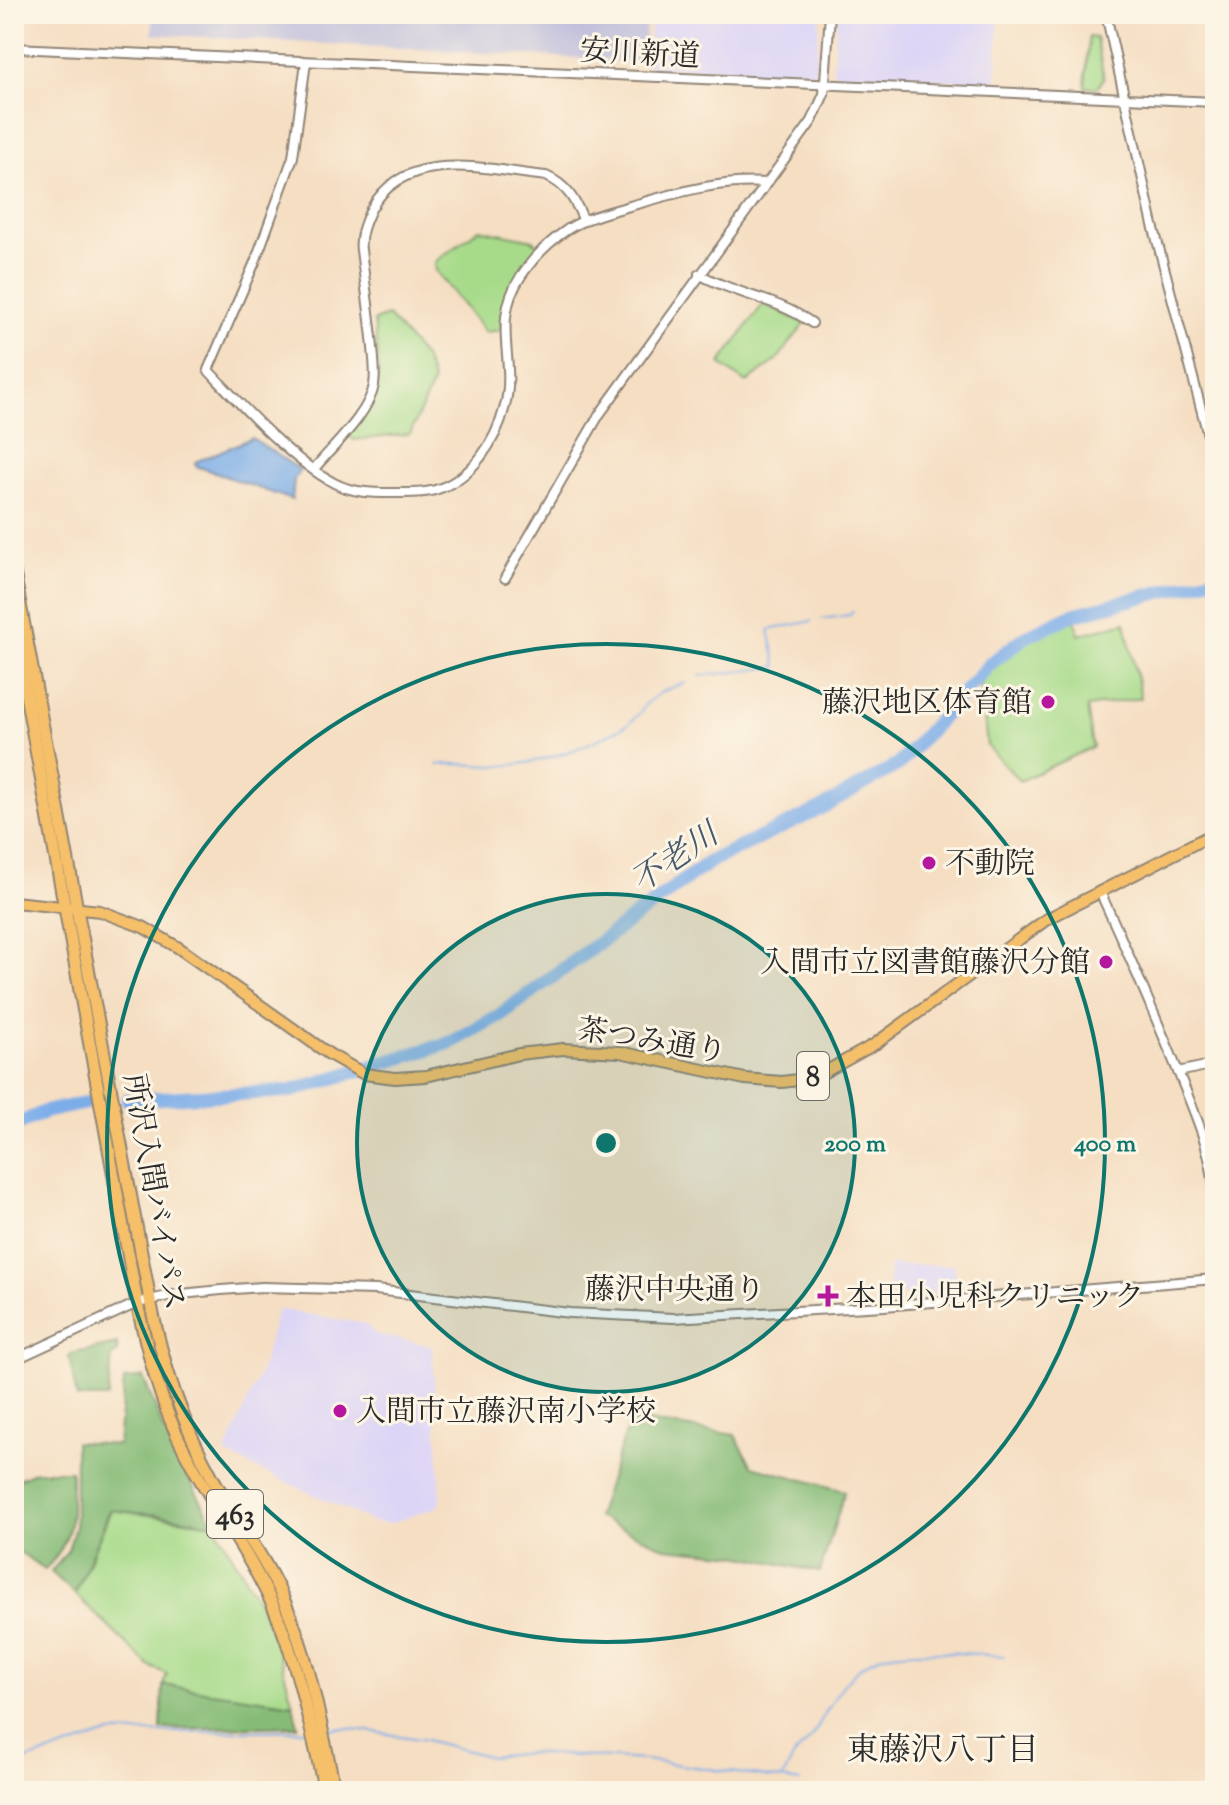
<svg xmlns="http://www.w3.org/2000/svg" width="1229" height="1805" viewBox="0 0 1229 1805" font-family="'Sorts Mill Goudy','Noto Serif JP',serif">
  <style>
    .built { fill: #ddd5f6 }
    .industrial { fill: #c2c1dc }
    .green { fill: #a7db8a; stroke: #69835a; stroke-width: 2 }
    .forest { fill: #85bb76; stroke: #587350; stroke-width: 2 }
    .water { fill: #7dade8; stroke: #546c8a; stroke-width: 2 }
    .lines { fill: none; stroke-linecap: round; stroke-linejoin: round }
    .stream { stroke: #7dade8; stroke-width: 2 }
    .river { stroke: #7dade8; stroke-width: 14 }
    .tertiary-casing { stroke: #908476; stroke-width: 12 }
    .primary-casing { stroke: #908476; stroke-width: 14 }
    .trunk-casing { stroke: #908476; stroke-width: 15 }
    .tertiary { stroke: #fff; stroke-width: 8 }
    .primary { stroke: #f6c06b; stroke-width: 10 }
    .trunk { stroke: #f6c06b; stroke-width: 11 }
    .ring { fill: none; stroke: #0f766e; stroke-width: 4 }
    .poi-dot { fill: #b5179e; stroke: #fcf5e5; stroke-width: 3 }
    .labels { text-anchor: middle; stroke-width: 6; stroke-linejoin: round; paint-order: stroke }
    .shield { fill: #fcf5e5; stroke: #6a6863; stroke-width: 2 }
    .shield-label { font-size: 28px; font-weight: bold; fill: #2b2b2b }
    .street-label { font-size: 30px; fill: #2b2b2b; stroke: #fcf5e5 }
    .poi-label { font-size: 30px; fill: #2b2b2b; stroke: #fcf5e5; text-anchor: start }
    .water-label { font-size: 32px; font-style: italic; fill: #48586d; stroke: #fcf5e5 }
    .neighbourhood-label { font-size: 32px; fill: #2b2b2b; stroke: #fcf5e5 }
    .centre { fill: #0f766e; stroke: #fcf5e5; stroke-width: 4 }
    .ring-label { font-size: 24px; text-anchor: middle; font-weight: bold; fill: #0f766e; stroke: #fcf5e5; stroke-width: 6; stroke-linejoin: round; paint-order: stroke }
  </style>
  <rect width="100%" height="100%" fill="#fcf5e5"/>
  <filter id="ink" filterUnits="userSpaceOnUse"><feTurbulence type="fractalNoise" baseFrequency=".0125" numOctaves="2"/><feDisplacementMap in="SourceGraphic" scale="16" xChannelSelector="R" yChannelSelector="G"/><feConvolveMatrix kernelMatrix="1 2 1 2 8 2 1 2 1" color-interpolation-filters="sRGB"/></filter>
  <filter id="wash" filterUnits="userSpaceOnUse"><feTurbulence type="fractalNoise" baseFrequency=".006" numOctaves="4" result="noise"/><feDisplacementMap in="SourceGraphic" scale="32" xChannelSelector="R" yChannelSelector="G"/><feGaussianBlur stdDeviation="1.8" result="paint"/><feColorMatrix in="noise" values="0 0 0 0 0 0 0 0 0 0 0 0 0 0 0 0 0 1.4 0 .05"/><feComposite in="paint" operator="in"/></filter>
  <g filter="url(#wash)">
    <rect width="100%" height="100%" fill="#f5dec2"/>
    <!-- built -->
    <g class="built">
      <path d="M651,14H820L816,69L811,75L648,67Z"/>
      <path d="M837,14H999L996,82L839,76L833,71Z"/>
      <path d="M890,1265H955L954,1292L888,1295Z"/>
      <path d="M277,1309L365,1324L375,1334L432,1346L441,1498L438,1507L388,1524L373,1522L225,1454L262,1368Z"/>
    </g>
    <!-- industrial -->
    <path class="industrial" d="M153,14H646L644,62L152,34Z"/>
    <!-- green -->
    <g class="green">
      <path d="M1089,37L1096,38L1104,78L1098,87H1085Z"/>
      <path d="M479,229L533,240L541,247L504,308L501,330L485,332L436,271L435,262Z"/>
      <path d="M763,304L805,323L777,360L746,383L720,364Z"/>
      <path d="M388,316L424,357L433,382L410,434L354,440L347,434L377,386L379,369L374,321Z"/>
      <path d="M1074,617L1079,635L1125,622L1141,698L1087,707L1093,747L1020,781L987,746L980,676L1029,636Z"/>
      <path d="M111,1510L214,1524L260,1604L279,1654L293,1704L163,1685L167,1674L149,1666L75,1594Z"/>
    </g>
    <!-- forest -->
    <g class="forest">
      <path d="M117,1344L118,1352L112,1356L108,1398H77L69,1357L71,1354Z"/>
      <path d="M143,1377L172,1449L214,1524L159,1515L110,1510L75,1594L51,1572L68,1550L75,1527V1442L118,1445L124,1380Z"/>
      <path d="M630,1419L735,1435L752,1466L845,1491L820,1572L737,1555L665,1548L597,1517Z"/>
      <path d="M36,1471H71C70,1517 78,1533 45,1570L14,1548V1481Z"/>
      <path d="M163,1685L293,1704L298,1726L161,1729Z"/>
    </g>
    <!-- water -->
    <path class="water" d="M252,438L300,470L294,479L292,500L196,466L195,462Z"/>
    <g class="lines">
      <!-- stream -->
      <g class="stream">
        <path d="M822,619L850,615L853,611"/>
        <path d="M700,676L777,667L769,630L812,621"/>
        <path d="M437,765C458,762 478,766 499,766C541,764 584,748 621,728C636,720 637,715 647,703C657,693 671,687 685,683"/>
        <path d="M326,1729L349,1728L426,1740L491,1757L529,1753L645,1760L801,1782"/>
        <path d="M14,1764L112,1733L308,1730"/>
        <path d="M783,1777C787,1770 790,1762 795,1755C800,1749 807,1744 812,1737C827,1711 847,1667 879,1657C911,1647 970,1654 1004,1656"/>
      </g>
      <!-- river -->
      <g class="river">
        <path d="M128,1100L291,1091L452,1042L500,1015L711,861L820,809L899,764L991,663L1025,637L1072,615L1215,578"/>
        <path d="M14,1126L44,1112L86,1103"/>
      </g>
    </g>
  </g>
  <g filter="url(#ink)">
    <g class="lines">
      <!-- tertiary casing -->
      <g class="tertiary-casing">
        <g id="tertiary">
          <path d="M1106,14L1152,221L1215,462"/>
          <path d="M14,48L1215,102"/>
          <path d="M306,62L293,157L255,262L208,370C242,406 291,460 334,483C353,493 372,493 392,493C406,493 421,494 435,490C472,479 496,442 505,406C517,359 490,323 521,276C533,258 550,241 568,229C587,217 609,212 630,206C676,193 718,180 766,183"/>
          <path d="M699,274C738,296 774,297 812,323"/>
          <path d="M314,469C333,446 369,414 374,385C376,373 374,360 373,348C370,315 365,283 361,250C359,236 365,222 371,209C406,146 488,170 546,176C567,185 575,200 584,221"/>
          <path d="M505,578L599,415L812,121L824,94L830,14"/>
          <path d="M1100,892C1128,952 1154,1013 1179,1074C1197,1119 1212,1150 1215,1199"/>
          <path d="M1178,1072L1215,1064"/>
          <path d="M14,1360L137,1303L172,1295L221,1290L262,1287L376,1290L570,1313L673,1318L884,1306L1215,1279"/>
        </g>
      </g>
      <!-- primary casing -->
      <g class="primary-casing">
        <path id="primary" d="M14,902L100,911L143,927L179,948L329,1054L364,1074L395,1078L426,1076L519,1054L563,1049L620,1052L745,1079L782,1082L798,1080L823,1073L875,1044L1047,919L1215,833"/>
      </g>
      <!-- trunk casing -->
      <g class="trunk-casing">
        <g id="trunk">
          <path d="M14,572L150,1300C162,1363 181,1421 212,1477C235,1519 266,1558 285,1603C311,1662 321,1728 335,1791"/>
          <path d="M14,629L137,1303C146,1344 156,1387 173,1426C200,1490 246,1545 274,1608C299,1666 311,1730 325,1791"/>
        </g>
      </g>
      <!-- tertiary -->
      <use href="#tertiary" class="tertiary"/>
      <!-- primary -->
      <use href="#primary" class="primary"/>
      <!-- trunk -->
      <use href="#trunk" class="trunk"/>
    </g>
  </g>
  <!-- distance rings -->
  <circle cx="606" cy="1143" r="249" fill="#0f766e" fill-opacity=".12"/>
  <g class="ring">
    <circle cx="606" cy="1143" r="249"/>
    <circle cx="606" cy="1143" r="499"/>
  </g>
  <!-- markers -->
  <g class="poi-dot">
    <circle cx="1048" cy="702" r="8"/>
    <circle cx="929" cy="863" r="8"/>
    <circle cx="1106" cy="962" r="8"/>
    <path d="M824 1284h8v8h8v8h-8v8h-8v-8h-8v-8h8z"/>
    <circle cx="340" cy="1411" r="8"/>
  </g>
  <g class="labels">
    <!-- shield labels -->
    <g class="shield">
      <rect x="797" y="1052" width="32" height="48" rx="6"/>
      <rect x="207" y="1490" width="56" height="48" rx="6"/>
    </g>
    <g class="shield-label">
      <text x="813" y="1086">8</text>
      <text x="235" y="1524">463</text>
    </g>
    <!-- street labels -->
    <g class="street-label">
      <text transform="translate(640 53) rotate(3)" y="10">安川新道</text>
      <text transform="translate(652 1040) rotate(9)" y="10">茶つみ通り</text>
      <text transform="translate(155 1192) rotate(80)" y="10">所沢入間バイパス</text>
      <text x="675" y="1299">藤沢中央通り</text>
    </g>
    <!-- poi labels -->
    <g class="poi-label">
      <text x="1032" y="712" text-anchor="end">藤沢地区体育館</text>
      <text x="945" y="873">不動院</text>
      <text x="1090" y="972" text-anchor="end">入間市立図書館藤沢分館</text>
      <text x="846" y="1306">本田小児科クリニック</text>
      <text x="356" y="1421">入間市立藤沢南小学校</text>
    </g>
    <!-- water labels -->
    <g class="water-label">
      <text transform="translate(674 857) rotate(-34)" y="11">不老川</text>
    </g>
    <!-- neighbourhood labels -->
    <g class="neighbourhood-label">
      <text x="943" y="1760">東藤沢八丁目</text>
    </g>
  </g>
  <circle cx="606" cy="1143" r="12" class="centre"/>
  <g class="ring-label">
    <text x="855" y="1151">200 m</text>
    <text x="1105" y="1151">400 m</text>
  </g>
  <!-- margin -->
  <rect width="1229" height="1805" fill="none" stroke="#fcf5e5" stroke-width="48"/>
</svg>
